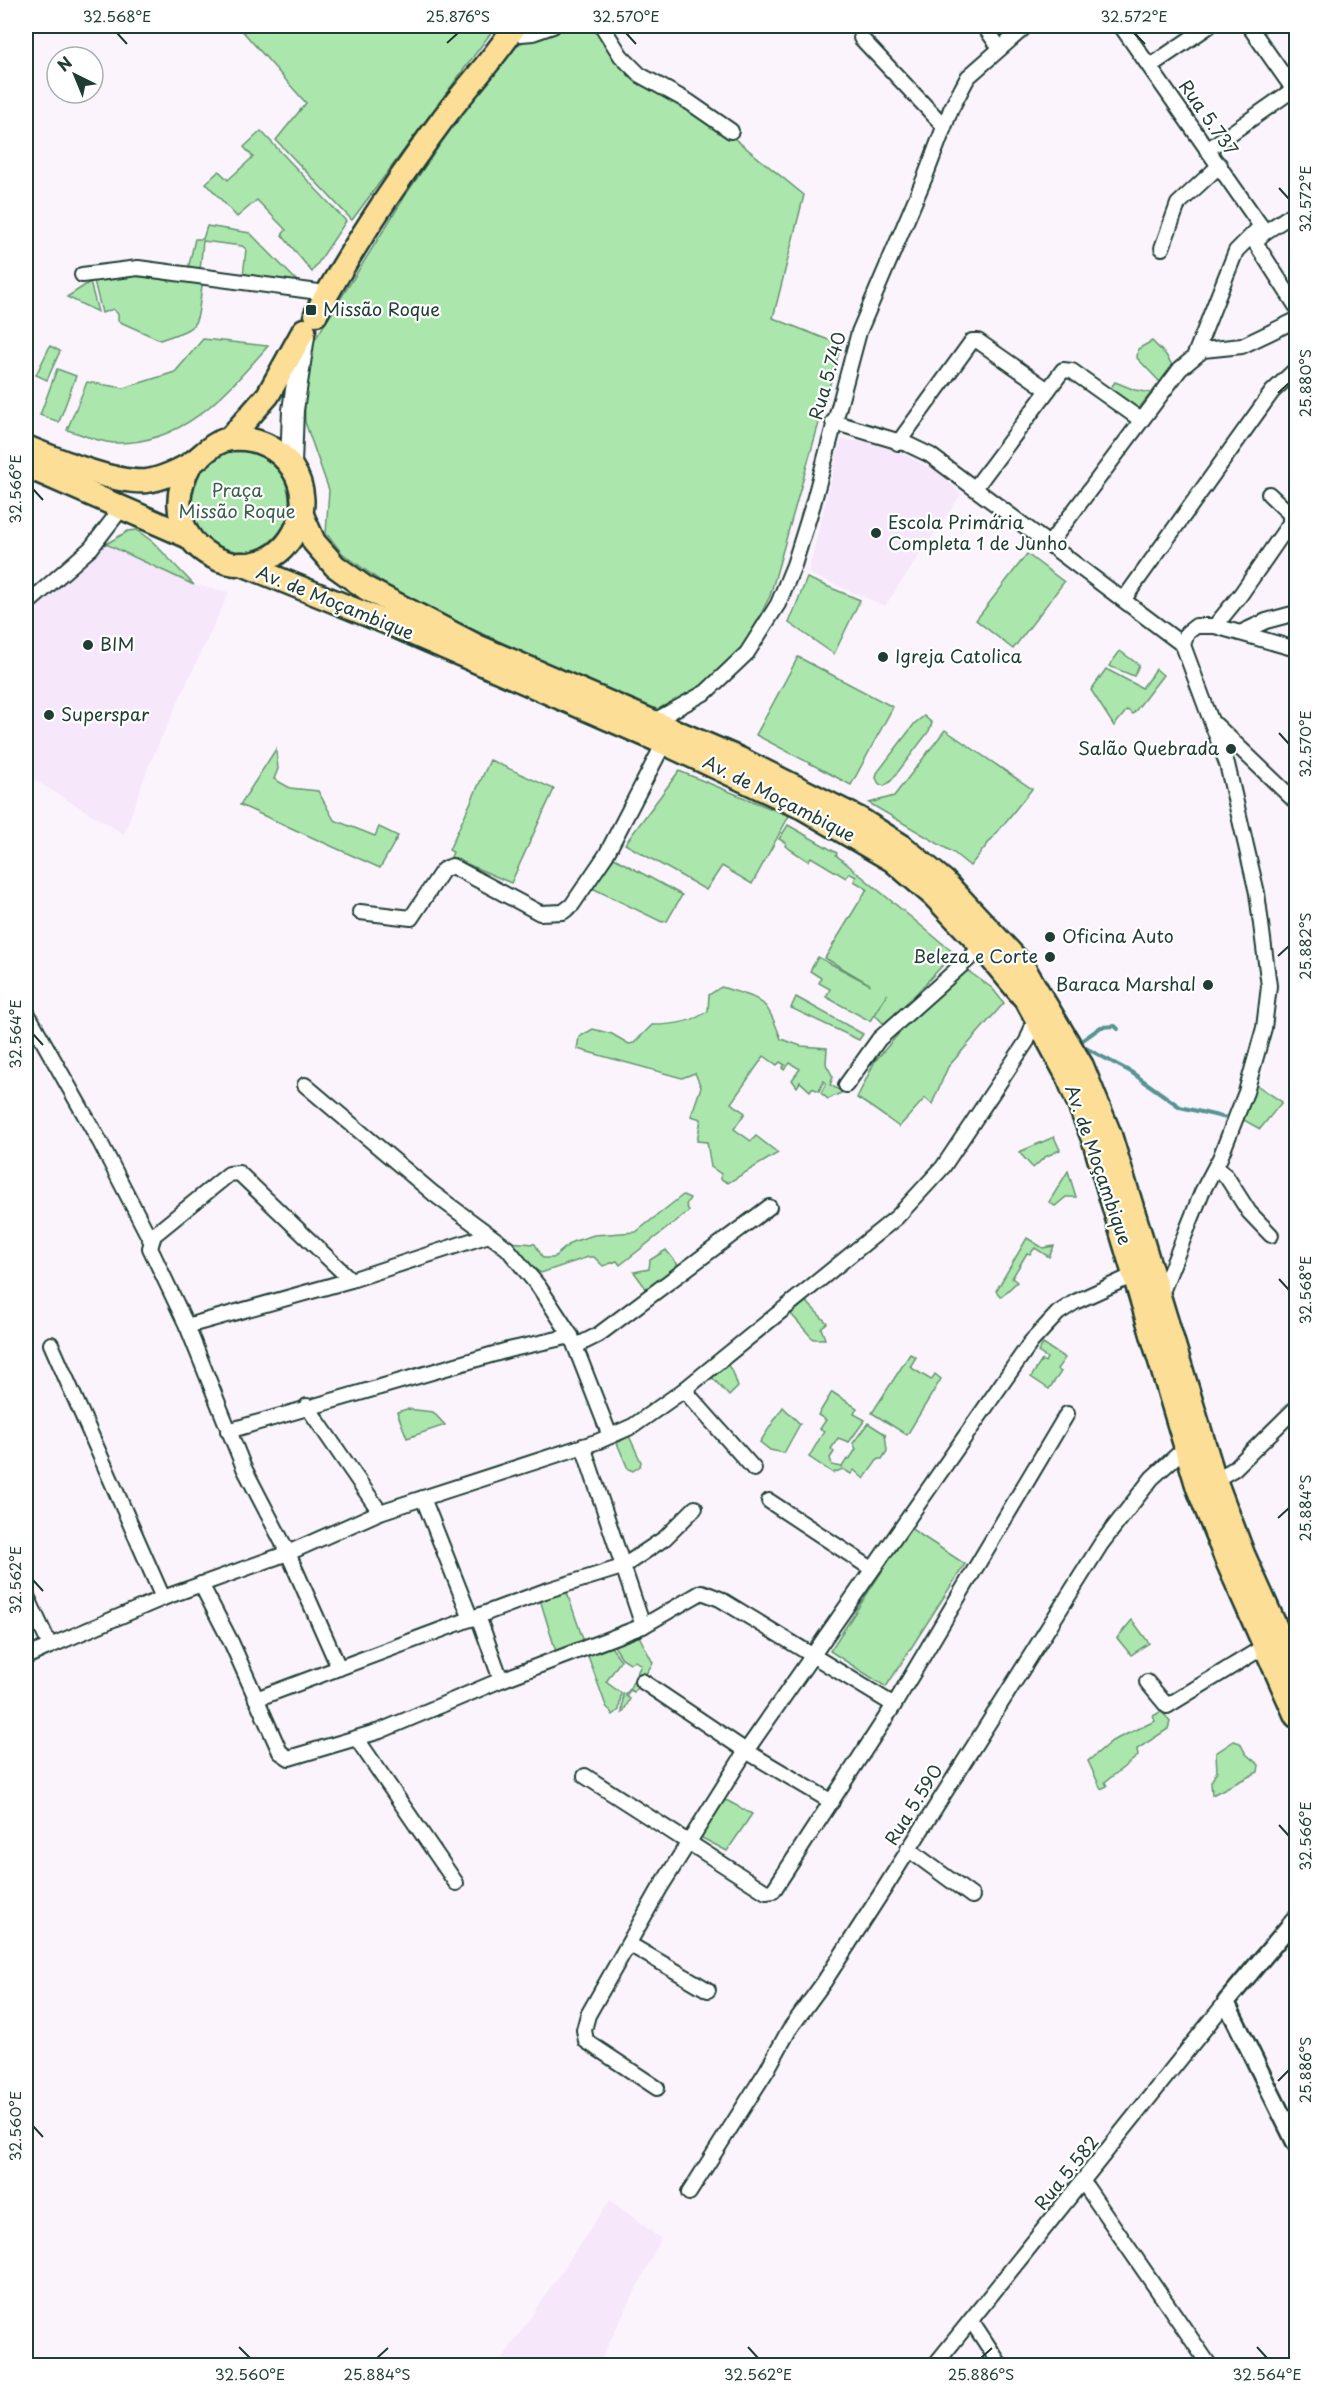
<svg xmlns="http://www.w3.org/2000/svg" width="1322" height="2391" viewBox="0 0 1322 2391" font-family="'Playpen Sans',sans-serif">
  <style>
    .built { fill: #f6e7fb }
    .green { fill: #abe7ad; stroke: #659270; stroke-width: 1.5 }
    .lines { fill: none; stroke-linecap: round; stroke-linejoin: round }
    .stream { stroke: #569393; stroke-width: 4 }
    .minor-casing { stroke: #1f3d34; stroke-width: 18 }
    .tertiary-casing { stroke: #1f3d34; stroke-width: 21 }
    .secondary-casing { stroke: #1f3d34; stroke-width: 24 }
    .primary-casing { stroke: #1f3d34; stroke-width: 27 }
    .trunk-casing { stroke: #1f3d34; stroke-width: 27 }
    .minor { stroke: #fff; stroke-width: 14 }
    .tertiary { stroke: #fff; stroke-width: 16 }
    .secondary { stroke: #fff; stroke-width: 20 }
    .primary { stroke: #fcde96; stroke-width: 22 }
    .trunk { stroke: #fcde96; stroke-width: 22 }
    .ticks { fill: none; stroke: #1f3d34; stroke-width: 2 }
    .poi-dot { fill: #1f3d34; stroke: #fff; stroke-width: 2 }
    .labels { text-anchor: middle; stroke-width: 4.5; stroke-linejoin: round; paint-order: stroke }
    .street-label { font-size: 18px; fill: #1f3d34; stroke: #fff }
    .poi-label { font-size: 18px; fill: #1f3d34; stroke: #fff; text-anchor: start }
    .park-label { font-size: 18px; fill: #3b5f4c; stroke: #fff }
    .neatline { fill: none; stroke: #1f3d34; stroke-width: 2 }
    .ticks-label { font-size: 15px; text-anchor: middle; fill: #1f3d34 }
  </style>
  <rect width="100%" height="100%" fill="#fbf4fd"/>
  <filter id="ink" filterUnits="userSpaceOnUse"><feTurbulence type="fractalNoise" baseFrequency=".0167" numOctaves="2"/><feDisplacementMap in="SourceGraphic" scale="12" xChannelSelector="R" yChannelSelector="G"/><feConvolveMatrix kernelMatrix="1 2 1 2 8 2 1 2 1" color-interpolation-filters="sRGB"/></filter>
  <g filter="url(#ink)">
    <!-- built -->
    <g class="built">
      <path d="M841,440L880,442L938,472L961,494L885,606L808,573Z"/>
      <path d="M106,544L194,585L229,592L149,765L124,834L26,775V616Z"/>
      <path d="M610,2200L661,2239L598,2365H498Z"/>
    </g>
    <!-- green -->
    <g class="green">
      <path d="M238,26H496L352,220L276,140L306,103Z"/>
      <path d="M556,26H598L620,58L714,122L804,195L773,318L841,345L770,596L743,649L702,688L657,713L404,598L342,553L326,533L329,490L305,422L304,380L314,341L407,193L475,93L519,44Z"/>
      <path d="M261,131L346,221L312,272L282,235L286,230L257,200L237,217L206,183L219,171L228,180L253,157L244,147Z"/>
      <path d="M207,226L250,233L299,283L243,277L246,249L242,246L203,241L200,270L188,269L195,239H203Z"/>
      <path d="M133,276L199,283L202,286C196,329 201,326 160,340L118,321V314L113,309L102,313L94,281Z"/>
      <path d="M90,282L98,312L67,297Z"/>
      <path d="M203,339L268,346C226,393 185,444 116,443C101,443 82,434 67,430L87,382L124,388L175,372Z"/>
      <path d="M1152,341L1166,355L1175,370L1160,382L1137,358L1138,349Z"/>
      <path d="M50,346L60,351L47,380L36,375Z"/>
      <path d="M57,369L76,376L59,422L40,415Z"/>
      <path d="M1115,382L1135,390L1151,393L1135,413L1107,393Z"/>
      <circle cx="238" cy="502" r="51"/>
      <path d="M137,530L153,542L194,585L106,544L128,531Z"/>
      <path d="M1027,554L1064,582L1013,649L976,620Z"/>
      <path d="M807,578L860,600L834,654L789,623Z"/>
      <path d="M1120,651L1139,665L1134,676L1109,666Z"/>
      <path d="M798,657L893,707L851,785L756,735Z"/>
      <path d="M1106,669L1142,688L1156,669L1163,675L1133,714L1127,710L1114,726L1091,690Z"/>
      <path d="M924,716L932,723L929,731L891,781L884,786L879,784L876,778L877,773L915,723Z"/>
      <path d="M945,730L1032,789L970,866L954,853L869,803L894,796Z"/>
      <path d="M276,749L278,769L274,779L290,788L318,791L334,820L375,836L379,827L398,836L380,868L240,805Z"/>
      <path d="M490,760L554,789L511,883L451,857L453,852L449,850Z"/>
      <path d="M679,771L789,816L752,884L722,866L706,890L625,844Z"/>
      <path d="M788,825L837,853L836,855L954,953L886,1026L875,1015L887,994L870,1021L826,997L830,989L819,983L821,978L810,971L818,957L871,985L825,958L867,889L854,881L856,877L849,873L846,878L811,857L808,861L785,846L786,843L779,839Z"/>
      <path d="M614,858L682,895L667,921L662,922L592,888Z"/>
      <path d="M968,971L992,988L1004,1003L948,1067L932,1104L925,1098L899,1127C884,1116 874,1108 857,1098L875,1061L913,1017L948,980Z"/>
      <path d="M721,987C763,1000 765,996 781,1039L801,1046L827,1048L826,1064L833,1077L830,1085L843,1092L828,1099L821,1093L826,1083L824,1081L819,1091L812,1088L810,1091L800,1082L797,1087L792,1080L800,1069L790,1063L784,1070L782,1068L785,1065L780,1062L777,1065L764,1056L731,1103L745,1113L734,1129L751,1141L756,1136L778,1153L728,1183L721,1179V1174L711,1167L707,1142L697,1141L701,1119L691,1116L701,1087L695,1073L682,1078L577,1049L579,1037L593,1029L612,1034L629,1044L634,1043L652,1025C671,1025 692,1023 708,1011L709,995Z"/>
      <path d="M796,997L863,1034L859,1040L791,1008Z"/>
      <path d="M1255,1084L1282,1102L1260,1129L1240,1118Z"/>
      <path d="M1054,1137L1060,1150L1045,1157L1033,1168L1019,1152Z"/>
      <path d="M1068,1171L1076,1197H1066L1055,1206L1049,1202Z"/>
      <path d="M683,1195L690,1198L686,1205L689,1211L620,1265L617,1261L603,1266L594,1257H588L541,1273L530,1266L506,1242L535,1244L543,1258H553L572,1242L594,1235L636,1232Z"/>
      <path d="M1027,1238L1043,1248L1054,1246L1049,1257L1035,1248L1030,1254L1027,1253L1012,1278L1017,1282L1001,1297L996,1291Z"/>
      <path d="M666,1250L679,1266L647,1290L634,1272L649,1269L650,1260Z"/>
      <path d="M806,1301L827,1323L821,1328L825,1339H813L791,1314Z"/>
      <path d="M1043,1344L1065,1358L1057,1369L1061,1372L1049,1389L1031,1377L1042,1360L1045,1362L1047,1358L1038,1352Z"/>
      <path d="M910,1354L916,1357L910,1367L931,1380L935,1374L941,1379L907,1435L872,1413Z"/>
      <path d="M726,1363L733,1372L738,1387L729,1396L710,1375Z"/>
      <path d="M832,1392L857,1408L854,1414L865,1420L849,1442L838,1438L831,1449L834,1452L830,1458L832,1465L842,1467L847,1459L849,1460L856,1449L853,1443L868,1423L885,1434L887,1451L882,1459H878L864,1479L854,1470L851,1474L843,1469L833,1473L809,1457L824,1431L820,1429L826,1420L818,1415Z"/>
      <path d="M783,1407L800,1424L784,1453L770,1450L760,1442Z"/>
      <path d="M407,1409L433,1412L445,1425L407,1438L397,1412Z"/>
      <path d="M629,1436L641,1462L640,1466L633,1471L628,1469L617,1443Z"/>
      <path d="M910,1528L965,1564L886,1687L830,1651Z"/>
      <path d="M566,1590L584,1642L556,1652L539,1596Z"/>
      <path d="M1132,1620L1149,1643L1131,1655L1117,1638Z"/>
      <path d="M639,1636L653,1663L634,1692L630,1690L626,1696L630,1699L622,1714L623,1694L628,1692L641,1665L635,1661L630,1663L622,1658L614,1646Z"/>
      <path d="M611,1647L621,1660L606,1682L621,1693L619,1710L613,1715L606,1706L588,1656Z"/>
      <path d="M1162,1711L1170,1722L1168,1729L1137,1749L1138,1756L1105,1782L1107,1786L1101,1789L1088,1761L1112,1741L1155,1721L1153,1716Z"/>
      <path d="M1234,1741L1240,1743L1246,1754L1259,1765L1258,1772L1212,1795L1211,1782L1217,1771L1216,1753Z"/>
      <path d="M720,1800L728,1801L752,1814L727,1851L700,1837Z"/>
    </g>
    <g class="lines">
      <!-- stream -->
      <g class="stream">
        <path d="M1055,1000L1078,1037"/>
        <path d="M1080,1042L1101,1027L1115,1026L1118,1029"/>
        <path d="M1082,1046L1131,1072L1180,1107L1231,1119"/>
      </g>
      <!-- minor casing -->
      <g class="minor-casing">
        <g id="minor">
          <path d="M602,26L621,56L640,75L689,102L731,131"/>
          <path d="M984,26L999,47"/>
          <path d="M1121,26L1265,232"/>
          <path d="M1249,26L1296,93"/>
          <path d="M509,35L533,33L553,26"/>
          <path d="M861,38L944,126"/>
          <path d="M1150,66L1209,26"/>
          <path d="M1207,150L1294,89"/>
          <path d="M1296,212L1265,232L1255,242L1296,306"/>
          <path d="M1162,248L1178,204L1220,165"/>
          <path d="M82,275L138,268L326,293"/>
          <path d="M1194,357L1236,251L1261,226"/>
          <path d="M833,422L907,444L930,455L1183,645"/>
          <path d="M898,443L972,341H978L1048,390"/>
          <path d="M975,488L1063,370L1072,371L1141,420"/>
          <path d="M1050,543L1180,369L1203,350L1242,346L1296,320"/>
          <path d="M1124,599L1272,392L1296,369"/>
          <path d="M26,605L91,548L121,509"/>
          <path d="M1215,626L1241,594L1290,523V514L1269,494"/>
          <path d="M1240,633L1296,649"/>
          <path d="M654,721L706,692L747,653L778,604L794,565L813,504L859,332L925,177L951,109L968,77L1026,26"/>
          <path d="M1216,725L1296,802"/>
          <path d="M360,912L411,918L443,870L452,866L540,913L563,912L572,905L606,855L664,743"/>
          <path d="M26,1011L100,1142L151,1241"/>
          <path d="M305,1085L434,1194L507,1248L539,1287L571,1336L610,1436"/>
          <path d="M846,1085L879,1039L982,947"/>
          <path d="M1216,1168L1226,1176L1249,1212L1271,1235"/>
          <path d="M1160,1297L1202,1192L1220,1158L1246,1092L1264,1028L1269,986L1257,893L1227,764L1183,645L1187,633L1196,626H1215L1240,633L1266,621L1296,613"/>
          <path d="M187,1326L351,1280L489,1235"/>
          <path d="M51,1344L163,1598"/>
          <path d="M576,1346L598,1335L769,1207"/>
          <path d="M684,1390L754,1469"/>
          <path d="M307,1406L380,1512"/>
          <path d="M228,1431L508,1350L571,1336"/>
          <path d="M583,1446L643,1626"/>
          <path d="M1215,1480L1234,1469L1296,1408"/>
          <path d="M423,1498L471,1619"/>
          <path d="M769,1501L872,1569"/>
          <path d="M201,1584L232,1644L280,1752L289,1758L380,1731L501,1680L643,1626L702,1592L720,1599L894,1705"/>
          <path d="M26,1594L50,1646L163,1598L288,1553L380,1512L599,1441L633,1426L684,1390L897,1217L943,1167L1027,1041L1036,1017"/>
          <path d="M478,1616L501,1680"/>
          <path d="M26,1657L50,1646"/>
          <path d="M339,1668L288,1553L244,1468L187,1326L150,1248L154,1235L229,1174L239,1173L351,1280"/>
          <path d="M642,1681L746,1751L832,1802"/>
          <path d="M1147,1682L1167,1706L1265,1646"/>
          <path d="M256,1699L545,1591L622,1567L665,1538L695,1508"/>
          <path d="M357,1739L456,1883"/>
          <path d="M585,1776L766,1892L773,1891L894,1705L1067,1414"/>
          <path d="M908,1849L972,1896"/>
          <path d="M629,1944L708,1990"/>
          <path d="M657,2088L586,2041L584,2030L588,2015L660,1888L746,1751L1031,1342L1058,1313L1075,1302L1136,1274"/>
          <path d="M1083,2182L1210,2366"/>
          <path d="M689,2193L767,2070L789,2030L824,1982L884,1889L1101,1544L1152,1478L1185,1448"/>
          <path d="M971,2320L1001,2366"/>
          <path d="M934,2366L1226,2002"/>
        </g>
      </g>
      <!-- tertiary casing -->
      <g class="tertiary-casing">
        <path id="tertiary" d="M1296,1918L1226,2002L1296,2144"/>
      </g>
      <!-- secondary casing -->
      <g class="secondary-casing">
        <path id="secondary" d="M291,464L293,410L304,336"/>
      </g>
      <!-- primary casing -->
      <g class="primary-casing">
        <g id="primary">
          <path d="M316,314C352,247 397,181 442,120C466,88 494,59 515,26"/>
          <path d="M229,439L268,395L304,330"/>
        </g>
      </g>
      <!-- trunk casing -->
      <g class="trunk-casing">
        <g id="trunk">
          <path d="M26,447C56,459 115,484 147,481C161,479 182,470 193,462C205,453 216,440 231,439C283,434 320,488 294,533C257,601 143,549 191,463"/>
          <path d="M26,466L189,537"/>
          <path d="M302,515L314,542L335,566L367,589L477,646L740,759L858,818L902,846L944,881L1022,965L1082,1066L1110,1135L1215,1480L1243,1554L1296,1672"/>
          <path d="M242,564L395,626L664,743L803,808L892,860L934,896L975,939L1027,1001L1067,1075L1094,1141L1198,1488L1227,1561L1296,1716"/>
        </g>
      </g>
      <!-- minor -->
      <use href="#minor" class="minor"/>
      <!-- tertiary -->
      <use href="#tertiary" class="tertiary"/>
      <!-- secondary -->
      <use href="#secondary" class="secondary"/>
      <!-- primary -->
      <use href="#primary" class="primary"/>
      <!-- trunk -->
      <use href="#trunk" class="trunk"/>
    </g>
  </g>
  <!-- ticks -->
  <path class="ticks" d="M117,33L127,44M626,33L636,44M1134,33L1145,44M447,43L458,33M1279,188L1289,199M1278,393L1289,383M33,489L43,500M1279,733L1289,744M1278,956L1289,946M33,1034L43,1045M1279,1279L1289,1290M1278,1518L1289,1508M33,1580L43,1591M1279,1825L1289,1836M1278,2081L1289,2070M33,2126L43,2137M239,2347L250,2358M748,2347L758,2358M1257,2347L1267,2358M377,2358L388,2348M981,2358L992,2348"/>
  <!-- markers -->
  <g class="poi-dot">
    <rect x="305" y="304" width="12" height="12" rx="3"/>
    <circle cx="876" cy="533" r="6"/>
    <circle cx="88" cy="645" r="6"/>
    <circle cx="883" cy="657" r="6"/>
    <circle cx="49" cy="715" r="6"/>
    <circle cx="1231" cy="749" r="6"/>
    <circle cx="1050" cy="937" r="6"/>
    <circle cx="1050" cy="957" r="6"/>
    <circle cx="1208" cy="985" r="6"/>
  </g>
  <g class="labels">
    <!-- street labels -->
    <g class="street-label">
      <text transform="translate(1208 118) rotate(55)" y="6">Rua 5.737</text>
      <text transform="translate(828 376) rotate(-74)" y="6">Rua 5.740</text>
      <text transform="translate(335 603) rotate(22)" y="6">Av. de Moçambique</text>
      <text transform="translate(779 799) rotate(27)" y="6">Av. de Moçambique</text>
      <text transform="translate(1098 1165) rotate(71)" y="6">Av. de Moçambique</text>
      <text transform="translate(914 1805) rotate(-58)" y="6">Rua 5.590</text>
      <text transform="translate(1067 2173) rotate(-51)" y="6">Rua 5.582</text>
    </g>
    <!-- poi labels -->
    <g class="poi-label">
      <text x="323" y="316">Missão Roque</text>
      <text x="888" y="529">Escola Primária<tspan x="888" dy="21">Completa 1 de Junho</tspan></text>
      <text x="100" y="651">BIM</text>
      <text x="895" y="663">Igreja Catolica</text>
      <text x="61" y="721">Superspar</text>
      <text x="1219" y="755" text-anchor="end">Salão Quebrada</text>
      <text x="1062" y="943">Oficina Auto</text>
      <text x="1038" y="963" text-anchor="end">Beleza e Corte</text>
      <text x="1196" y="991" text-anchor="end">Baraca Marshal</text>
    </g>
    <!-- park labels -->
    <g class="park-label">
      <text x="237" y="497">Praça<tspan x="237" dy="21">Missão Roque</tspan></text>
    </g>
  </g>
  <!-- margin -->
  <rect width="1322" height="2391" fill="none" stroke="#fff" stroke-width="66"/>
  <!-- north arrow -->
  <g transform="translate(75 75) rotate(317)"><circle r="28" fill="#ffffff" stroke="#a5b1ae" stroke-width="1.5"/>
  <path d="M0-4.5L10 22L0 15L-10 22Z" fill="#1f3d34"/>
  <text y="-9" font-size="16" font-weight="bold" text-anchor="middle" fill="#1f3d34">N</text>
  </g>
  <rect x="33" y="33" width="1256" height="2325" class="neatline"/>
  <g class="ticks-label">
    <text x="117" y="22">32.568°E</text>
    <text x="458" y="22">25.876°S</text>
    <text x="626" y="22">32.570°E</text>
    <text x="1134" y="22">32.572°E</text>
    <text transform="translate(1306 199) rotate(-90)" y="5">32.572°E</text>
    <text transform="translate(1306 383) rotate(-90)" y="5">25.880°S</text>
    <text transform="translate(16 489) rotate(-90)" y="5">32.566°E</text>
    <text transform="translate(1306 744) rotate(-90)" y="5">32.570°E</text>
    <text transform="translate(1306 946) rotate(-90)" y="5">25.882°S</text>
    <text transform="translate(16 1034) rotate(-90)" y="5">32.564°E</text>
    <text transform="translate(1306 1290) rotate(-90)" y="5">32.568°E</text>
    <text transform="translate(1306 1508) rotate(-90)" y="5">25.884°S</text>
    <text transform="translate(16 1580) rotate(-90)" y="5">32.562°E</text>
    <text transform="translate(1306 1836) rotate(-90)" y="5">32.566°E</text>
    <text transform="translate(1306 2070) rotate(-90)" y="5">25.886°S</text>
    <text transform="translate(16 2126) rotate(-90)" y="5">32.560°E</text>
    <text x="250" y="2380">32.560°E</text>
    <text x="377" y="2380">25.884°S</text>
    <text x="758" y="2380">32.562°E</text>
    <text x="981" y="2380">25.886°S</text>
    <text x="1267" y="2380">32.564°E</text>
  </g>
</svg>
